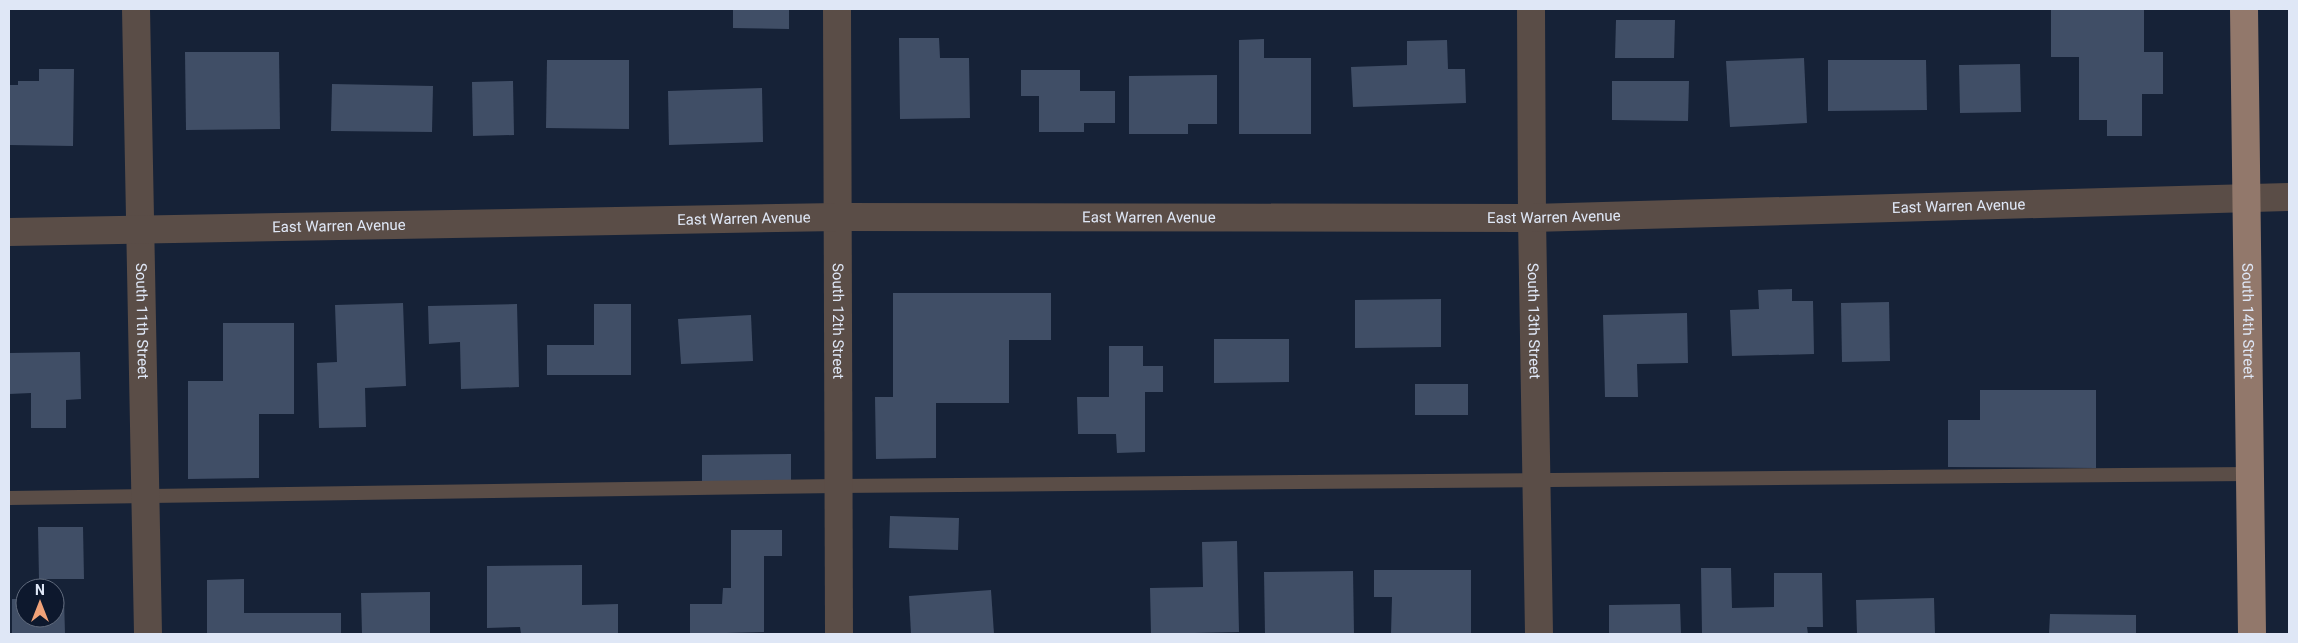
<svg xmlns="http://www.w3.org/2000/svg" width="2298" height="643" viewBox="0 0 2298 643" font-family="Roboto,sans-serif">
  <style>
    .building { fill: #404e66 }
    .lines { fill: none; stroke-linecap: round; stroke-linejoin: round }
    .service { stroke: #5a4d47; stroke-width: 14 }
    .minor { stroke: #5a4d47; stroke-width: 28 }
    .primary { stroke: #92786b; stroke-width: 28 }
    .labels { text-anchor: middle; stroke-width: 4; stroke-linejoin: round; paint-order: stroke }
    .street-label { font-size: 15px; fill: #dfe7f6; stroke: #0d182d }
  </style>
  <rect width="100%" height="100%" fill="#162237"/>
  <!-- building -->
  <g class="building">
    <path d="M733,9H789V29L733,28Z"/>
    <path d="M2051,9H2144V52H2163V94H2142V136H2107V120H2079V57H2051Z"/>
    <path d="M1616,20H1675L1674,58H1615Z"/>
    <path d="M899,38H939L940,58H969L970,118L900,119Z"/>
    <path d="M1264,39V58H1311V134H1239V40Z"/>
    <path d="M1447,40L1448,69H1465L1466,103L1353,107L1351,67L1407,65V41Z"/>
    <path d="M185,52H279L280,129L186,130Z"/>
    <path d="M1804,58L1807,123L1730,127L1726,61Z"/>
    <path d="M547,60H629V129L546,128Z"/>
    <path d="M1828,60H1926L1927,110L1828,111Z"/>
    <path d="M2020,64L2021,112L1960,113L1959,65Z"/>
    <path d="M39,69H74L73,146L9,145V85H18V81H39Z"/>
    <path d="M1021,70H1080V91H1115V123H1084V132H1039V96H1021Z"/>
    <path d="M1217,75V124H1188V134H1129V76Z"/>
    <path d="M513,81L514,135L473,136L472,82Z"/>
    <path d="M1612,81H1689L1688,121L1612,120Z"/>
    <path d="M332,84L433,86L432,132L331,131Z"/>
    <path d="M762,88L763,142L669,145L668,91Z"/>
    <path d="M1792,289V301H1813L1814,354L1732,356L1730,310L1759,309L1758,290Z"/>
    <path d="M893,293H1051V340H1009V403H936V458L876,459L875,397H893Z"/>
    <path d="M1441,299V347L1355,348V300Z"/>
    <path d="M1889,302L1890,361L1842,362L1841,303Z"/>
    <path d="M403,303L406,386L365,388L366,427L319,428L317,363L337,362L335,305Z"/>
    <path d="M517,304L519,387L461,389L460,342L429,344L428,306Z"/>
    <path d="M594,304H631V375H547V345H594Z"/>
    <path d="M1687,313L1688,363L1637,364L1638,397H1605L1603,315Z"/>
    <path d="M751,315L753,361L681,364L678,319Z"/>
    <path d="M223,323H294V414H259V478L188,479V381H223Z"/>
    <path d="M1214,339H1289V382L1214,383Z"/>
    <path d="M1109,346H1143V366H1163V392H1145V452L1117,453L1116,434H1078L1077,397H1109Z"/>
    <path d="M80,352L81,399L66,400V428H31V393L9,394V353Z"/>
    <rect x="1415" y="384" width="53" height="31"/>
    <path d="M1980,390H2096V468L1948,467V420H1980Z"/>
    <path d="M791,454V481H702V455Z"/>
    <path d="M890,516L959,518L958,550L889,548Z"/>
    <path d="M38,527H83L84,579H39Z"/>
    <path d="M731,530H782V556H764V632L690,634V604H722L723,588H731Z"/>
    <path d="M1237,541L1239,632L1151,634L1150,588L1203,587L1202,542Z"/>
    <path d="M582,565V605L618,604V634H521L520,627L487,628V566Z"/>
    <path d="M1701,568H1731L1732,608L1774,607V573H1822L1823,627H1807L1808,634H1702Z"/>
    <path d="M1374,570H1471V634H1391L1392,597H1374Z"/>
    <path d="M1353,571L1354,634H1265L1264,572Z"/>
    <path d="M244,579V613H341V634H207V580Z"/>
    <path d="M991,590L994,634H911L909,596Z"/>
    <path d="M430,592V634H362L361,593Z"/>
    <path d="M55,598H64L65,634H12V599H25V618H55Z"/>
    <path d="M1934,598L1935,634H1857L1856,600Z"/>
    <path d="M1680,604L1681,634H1609V605Z"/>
    <path d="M2050,614L2136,615V634H2049Z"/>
  </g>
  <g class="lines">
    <!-- service -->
    <path class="service" d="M9,498L838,486L2250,474"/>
    <!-- minor -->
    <g class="minor">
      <path id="s1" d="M136,9L148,634"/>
      <path id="s2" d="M837,9L839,634"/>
      <path id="s3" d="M1531,9L1532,218L1539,634"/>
      <path id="s4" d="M9,232L837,217L1532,218L2289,197"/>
    </g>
    <!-- primary -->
    <path class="primary" id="s5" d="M2244,9L2252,634"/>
  </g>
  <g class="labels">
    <!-- street labels -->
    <g class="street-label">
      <text dy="5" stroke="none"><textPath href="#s4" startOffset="1950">East Warren Avenue</textPath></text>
      <text dy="5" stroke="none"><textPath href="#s4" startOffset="1140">East Warren Avenue</textPath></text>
      <text dy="5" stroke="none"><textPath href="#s4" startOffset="1545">East Warren Avenue</textPath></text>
      <text dy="5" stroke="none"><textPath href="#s4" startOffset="735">East Warren Avenue</textPath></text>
      <text dy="5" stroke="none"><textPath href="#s4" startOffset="330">East Warren Avenue</textPath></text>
      <text dy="5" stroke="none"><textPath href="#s5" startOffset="312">South 14th Street</textPath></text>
      <text dy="5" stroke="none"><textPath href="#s1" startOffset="312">South 11th Street</textPath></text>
      <text dy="5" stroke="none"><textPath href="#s2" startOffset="312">South 12th Street</textPath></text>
      <text dy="5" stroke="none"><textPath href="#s3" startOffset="312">South 13th Street</textPath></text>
    </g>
  </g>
  <!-- border -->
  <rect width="2298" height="643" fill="none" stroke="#dfe7f6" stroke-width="20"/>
  <!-- north arrow -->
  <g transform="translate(40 603)"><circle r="24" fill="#0d182d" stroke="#616b7d"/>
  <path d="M0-4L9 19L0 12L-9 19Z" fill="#f0a279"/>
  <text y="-8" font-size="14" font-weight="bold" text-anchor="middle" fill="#dfe7f6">N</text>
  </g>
</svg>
